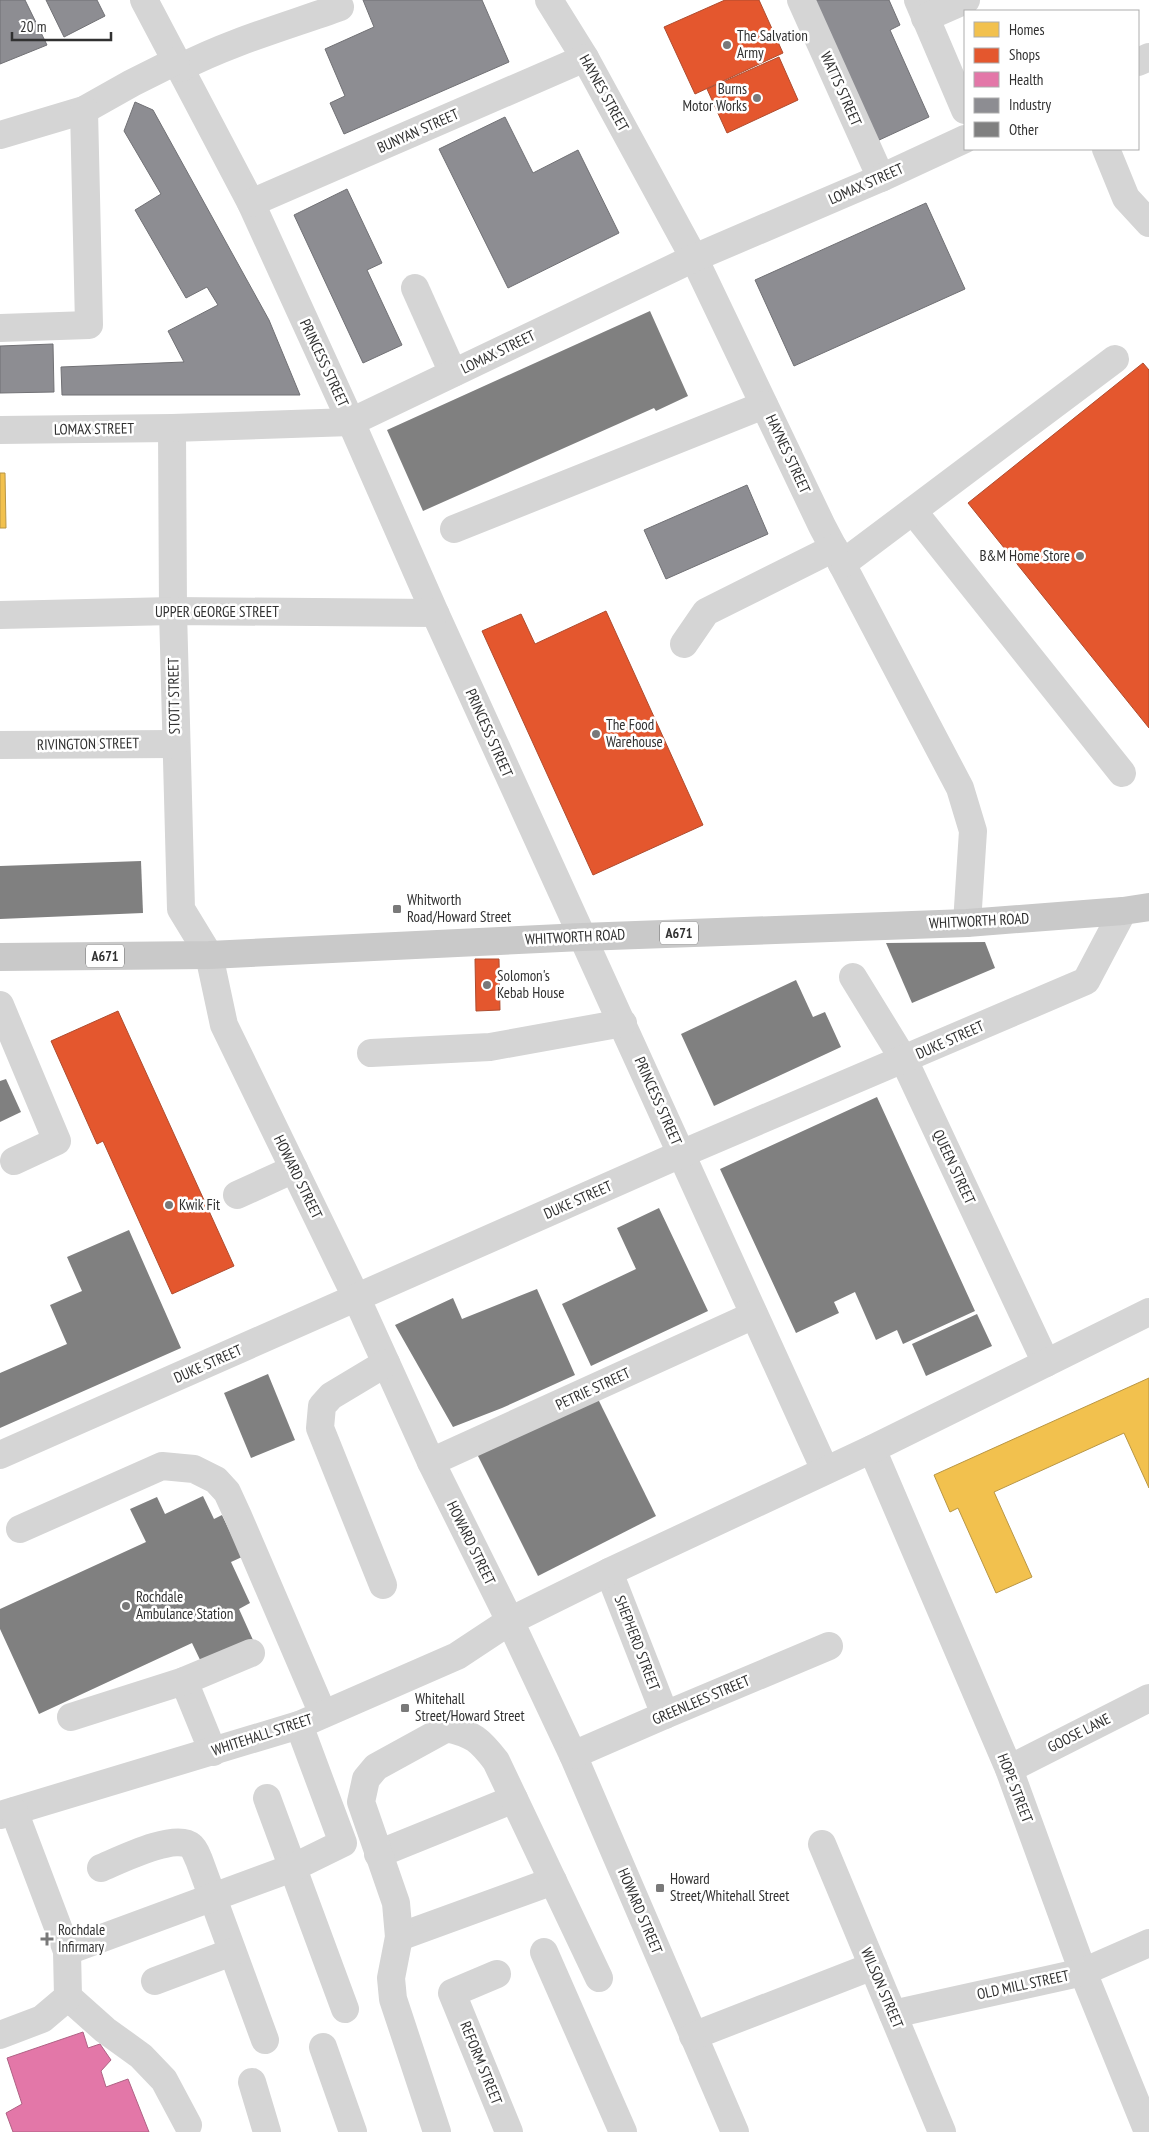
<svg xmlns="http://www.w3.org/2000/svg" width="1149" height="2132" viewBox="0 0 1149 2132" font-family="'PT Sans Narrow',sans-serif">
  <style>
    .homes { fill: #f2c14e; stroke: #b89645 }
    .shops { fill: #e4572e; stroke: #ae4c2f }
    .health { fill: #e377a8; stroke: #ae6284 }
    .industry { fill: #8d8d92; stroke: #717175 }
    .building { fill: #808080 }
    .lines { fill: none; stroke-linecap: round; stroke-linejoin: round }
    .minor { stroke: #d5d5d5; stroke-width: 28 }
    .major { stroke: #c9c9c9; stroke-width: 28 }
    .poi-dot { fill: #797979; stroke: #fff; stroke-width: 2 }
    .labels { text-anchor: middle; stroke-width: 5; stroke-linejoin: round; paint-order: stroke }
    .shield { fill: #fff; stroke: #6f6f6f; stroke-width: 1 }
    .shield-label { font-size: 14px; font-weight: bold; fill: #313131 }
    .poi-label { font-size: 15px; fill: #313131; stroke: #fff; text-anchor: start }
    .street-label { font-size: 15px; fill: #313131; stroke: #fff }
  </style>
  <rect width="100%" height="100%" fill="#fff"/>
  <!-- homes -->
  <g class="homes">
    <path d="M0,473H5L6,528H0Z"/>
    <path d="M1149,1378V1488L1124,1433L994,1492L1032,1577L996,1593L958,1508L950,1512L934,1475Z"/>
  </g>
  <!-- shops -->
  <g class="shops">
    <path d="M725,0H759L783,53L695,94L664,27Z"/>
    <path d="M779,57L798,100L727,133L707,89Z"/>
    <path d="M1143,363L1149,370V728L968,503Z"/>
    <path d="M606,611L703,825L593,875L482,631L521,614L535,644Z"/>
    <path d="M475,959H499L500,1010L476,1011Z"/>
    <path d="M118,1011L234,1266L172,1294L103,1141L97,1144L51,1041Z"/>
  </g>
  <!-- health -->
  <path class="health" d="M83,2032L88,2048L100,2044L111,2060L101,2071L106,2087L128,2079L149,2132H13L6,2113L22,2104L7,2058Z"/>
  <!-- industry -->
  <g class="industry">
    <path d="M0,0H25L47,45L0,64Z"/>
    <path d="M46,0H97L105,16L64,37Z"/>
    <path d="M363,0H482L509,62L344,134L330,103L345,96L325,49L374,27Z"/>
    <path d="M813,0H889L900,25L890,30L929,117L877,141Z"/>
    <path d="M135,102L153,110L269,320L300,395H62L61,367L184,362L168,331L218,305L207,287L186,298L135,210L161,194L124,131Z"/>
    <path d="M505,117L533,173L578,150L619,233L508,288L439,149Z"/>
    <path d="M347,189L382,263L367,270L402,345L363,363L294,215Z"/>
    <path d="M926,203L965,289L794,366L755,280Z"/>
    <path d="M53,344L54,392L0,393V346Z"/>
    <path d="M747,485L768,534L666,579L644,530Z"/>
  </g>
  <!-- building -->
  <g class="building">
    <path d="M650,311L688,396L656,411L654,408L423,511L387,430Z"/>
    <path d="M141,861L143,913L0,919V866Z"/>
    <path d="M985,942L995,968L912,1003L886,943Z"/>
    <path d="M796,980L813,1017L825,1012L841,1047L714,1106L681,1034Z"/>
    <path d="M6,1079L21,1112L0,1122V1081Z"/>
    <path d="M877,1097L975,1311L903,1344L897,1330L876,1340L855,1292L834,1302L839,1313L796,1333L720,1169Z"/>
    <path d="M659,1208L708,1311L591,1366L562,1304L636,1269L617,1228Z"/>
    <path d="M129,1230L181,1348L0,1428V1373L67,1344L50,1305L82,1291L67,1257Z"/>
    <path d="M537,1289L575,1375L502,1408L453,1427L395,1325L453,1298L462,1319Z"/>
    <path d="M977,1314L992,1346L926,1376L912,1344Z"/>
    <path d="M268,1374L295,1440L251,1458L224,1393Z"/>
    <path d="M598,1399L656,1516L538,1576L477,1454Z"/>
    <path d="M203,1496L214,1519L222,1515L242,1557L231,1562L250,1603L239,1609L253,1640L202,1664L192,1643L39,1714L0,1629V1609L146,1542L130,1509L157,1497L165,1514Z"/>
  </g>
  <g class="lines">
    <!-- minor -->
    <g class="minor">
      <path d="M144,0L251,203L351,422L435,613L825,1470"/>
      <path d="M549,0L585,58L694,258L822,526L960,788L973,831L967,923"/>
      <path d="M801,0L881,178"/>
      <path d="M918,0L965,110"/>
      <path d="M925,18L966,0"/>
      <path d="M1138,62L1149,57"/>
      <path d="M180,68C230,42 287,26 340,7"/>
      <path d="M0,135L84,110L132,83L176,61"/>
      <path d="M1106,149L1126,198L1149,223"/>
      <path d="M251,203L585,58"/>
      <path d="M415,288L453,373"/>
      <path d="M0,328L89,325L84,110"/>
      <path d="M172,428L173,611L181,909L209,955L224,1025L357,1299L431,1462L510,1621L573,1755L735,2132"/>
      <path d="M0,430L172,428L351,422L694,258L881,178L965,139"/>
      <path d="M913,511L1122,773"/>
      <path d="M454,529L764,405"/>
      <path d="M842,564L1115,359"/>
      <path d="M0,615L173,611L435,613"/>
      <path d="M684,644L706,612L834,548"/>
      <path d="M0,745L175,744"/>
      <path d="M853,977L904,1060L1046,1363"/>
      <path d="M0,1005L57,1141L14,1161"/>
      <path d="M371,1053L490,1047L623,1023"/>
      <path d="M237,1195L294,1169"/>
      <path d="M872,1449L1009,1769L1083,1972L1148,2132"/>
      <path d="M0,1455L681,1154L1086,981L1123,911"/>
      <path d="M431,1462L754,1315"/>
      <path d="M20,1529L162,1466L194,1469L216,1480L227,1492L238,1516L323,1714"/>
      <path d="M609,1572L665,1715"/>
      <path d="M383,1585L320,1428L322,1406L331,1396L386,1363"/>
      <path d="M184,1681L213,1752"/>
      <path d="M71,1717L184,1681L251,1653"/>
      <path d="M573,1755L665,1715L829,1646"/>
      <path d="M1009,1769L1149,1698"/>
      <path d="M267,1798L345,2009"/>
      <path d="M0,1815L299,1725L457,1656L510,1621L609,1572L872,1449L1149,1312"/>
      <path d="M822,1844L942,2132"/>
      <path d="M378,1854L514,1799"/>
      <path d="M101,1868C118,1861 176,1832 191,1846C195,1849 197,1856 199,1860L265,2040"/>
      <path d="M399,1937L553,1881"/>
      <path d="M67,1951L292,1868L343,1843L299,1725"/>
      <path d="M544,1952L623,2132"/>
      <path d="M497,1974L452,1993L509,2132"/>
      <path d="M155,1981L232,1952"/>
      <path d="M68,1997L105,2030L141,2056L164,2080L188,2125"/>
      <path d="M893,2014L1083,1972L1149,1943"/>
      <path d="M0,2035L42,2019L68,1997L67,1951L14,1811"/>
      <path d="M693,2036L873,1966"/>
      <path d="M323,2047L353,2132"/>
      <path d="M252,2082L267,2132"/>
      <path d="M437,2132L393,1999L391,1978L399,1937L396,1903L361,1802L366,1779L376,1767L447,1728C473,1734 480,1740 496,1761L599,1978"/>
    </g>
    <!-- major -->
    <path class="major" d="M0,957L209,955L582,937L967,923L1123,911L1149,907"/>
  </g>
  <!-- markers -->
  <g class="poi-dot">
    <circle cx="727" cy="45" r="5"/>
    <circle cx="757" cy="98" r="5"/>
    <circle cx="1080" cy="556" r="5"/>
    <circle cx="596" cy="734" r="5"/>
    <rect x="392" y="904" width="10" height="10" rx="2.5"/>
    <circle cx="487" cy="985" r="5"/>
    <circle cx="169" cy="1205" r="5"/>
    <circle cx="126" cy="1606" r="5"/>
    <rect x="400" y="1703" width="10" height="10" rx="2.5"/>
    <rect x="655" y="1883" width="10" height="10" rx="2.5"/>
    <path d="M44.5 1931.5h5v5h5v5h-5v5h-5v-5h-5v-5h5z"/>
  </g>
  <g class="labels">
    <!-- shield labels -->
    <g class="shield">
      <rect x="660" y="921.5" width="38" height="23" rx="4"/>
      <rect x="86" y="944.5" width="38" height="23" rx="4"/>
    </g>
    <g class="shield-label">
      <text x="679" y="938">A671</text>
      <text x="105" y="961">A671</text>
    </g>
    <!-- poi labels -->
    <g class="poi-label">
      <text x="737" y="41">The Salvation<tspan x="737" dy="17">Army</tspan></text>
      <text x="747" y="94" text-anchor="end">Burns<tspan x="747" dy="17">Motor Works</tspan></text>
      <text x="1070" y="561" text-anchor="end">B&amp;M Home Store</text>
      <text x="606" y="730">The Food<tspan x="606" dy="17">Warehouse</tspan></text>
      <text x="407" y="905">Whitworth<tspan x="407" dy="17">Road/Howard Street</tspan></text>
      <text x="497" y="981">Solomon's<tspan x="497" dy="17">Kebab House</tspan></text>
      <text x="179" y="1210">Kwik Fit</text>
      <text x="136" y="1602">Rochdale<tspan x="136" dy="17">Ambulance Station</tspan></text>
      <text x="415" y="1704">Whitehall<tspan x="415" dy="17">Street/Howard Street</tspan></text>
      <text x="670" y="1884">Howard<tspan x="670" dy="17">Street/Whitehall Street</tspan></text>
      <text x="58" y="1935">Rochdale<tspan x="58" dy="17">Infirmary</tspan></text>
    </g>
    <!-- street labels -->
    <g class="street-label">
      <text transform="translate(841 89) rotate(66)" y="5">WATTS STREET</text>
      <text transform="translate(604 93) rotate(61)" y="5">HAYNES STREET</text>
      <text transform="translate(418 131) rotate(-24)" y="5">BUNYAN STREET</text>
      <text transform="translate(866 184) rotate(-24)" y="5">LOMAX STREET</text>
      <text transform="translate(498 352) rotate(-26)" y="5">LOMAX STREET</text>
      <text transform="translate(324 363) rotate(65)" y="5">PRINCESS STREET</text>
      <text transform="translate(94 429) rotate(-1)" y="5">LOMAX STREET</text>
      <text transform="translate(788 454) rotate(65)" y="5">HAYNES STREET</text>
      <text x="217" y="617">UPPER GEORGE STREET</text>
      <text transform="translate(174 696) rotate(-91)" y="5">STOTT STREET</text>
      <text transform="translate(489 733) rotate(66)" y="5">PRINCESS STREET</text>
      <text transform="translate(88 744) rotate(-1)" y="5">RIVINGTON STREET</text>
      <text transform="translate(979 921) rotate(-3)" y="5">WHITWORTH ROAD</text>
      <text transform="translate(575 937) rotate(-3)" y="5">WHITWORTH ROAD</text>
      <text transform="translate(950 1040) rotate(-24)" y="5">DUKE STREET</text>
      <text transform="translate(658 1101) rotate(66)" y="5">PRINCESS STREET</text>
      <text transform="translate(954 1167) rotate(65)" y="5">QUEEN STREET</text>
      <text transform="translate(298 1177) rotate(64)" y="5">HOWARD STREET</text>
      <text transform="translate(578 1200) rotate(-24)" y="5">DUKE STREET</text>
      <text transform="translate(208 1364) rotate(-24)" y="5">DUKE STREET</text>
      <text transform="translate(593 1389) rotate(-25)" y="5">PETRIE STREET</text>
      <text transform="translate(471 1543) rotate(64)" y="5">HOWARD STREET</text>
      <text transform="translate(637 1643) rotate(69)" y="5">SHEPHERD STREET</text>
      <text transform="translate(701 1700) rotate(-23)" y="5">GREENLEES STREET</text>
      <text transform="translate(1079 1733) rotate(-27)" y="5">GOOSE LANE</text>
      <text transform="translate(262 1735) rotate(-18)" y="5">WHITEHALL STREET</text>
      <text transform="translate(1015 1788) rotate(69)" y="5">HOPE STREET</text>
      <text transform="translate(640 1911) rotate(67)" y="5">HOWARD STREET</text>
      <text transform="translate(1023 1985) rotate(-12)" y="5">OLD MILL STREET</text>
      <text transform="translate(882 1988) rotate(67)" y="5">WILSON STREET</text>
      <text transform="translate(481 2063) rotate(68)" y="5">REFORM STREET</text>
    </g>
  </g>
  <!-- legend -->
  <rect x="964" y="10" width="175" height="140" fill="#ffffff" stroke="#adadad"/>
  <rect x="974" y="22" width="25" height="15" fill="#f2c14e" stroke="#adadad"/>
  <text x="1009" y="35" font-size="15" fill="#313131">Homes</text>
  <rect x="974" y="48" width="25" height="15" fill="#e4572e" stroke="#adadad"/>
  <text x="1009" y="60" font-size="15" fill="#313131">Shops</text>
  <rect x="974" y="72" width="25" height="15" fill="#e377a8" stroke="#adadad"/>
  <text x="1009" y="85" font-size="15" fill="#313131">Health</text>
  <rect x="974" y="98" width="25" height="15" fill="#8d8d92" stroke="#adadad"/>
  <text x="1009" y="110" font-size="15" fill="#313131">Industry</text>
  <rect x="974" y="122" width="25" height="15" fill="#808080" stroke="#adadad"/>
  <text x="1009" y="135" font-size="15" fill="#313131">Other</text>
  <!-- scale -->
  <path d="M12 32v8h99v-8" fill="none" stroke="#313131" stroke-width="2.5"/>
  <text x="20" y="32" font-size="15" fill="#313131" stroke="#ffffff" stroke-width="4" paint-order="stroke">20 m</text>
</svg>
